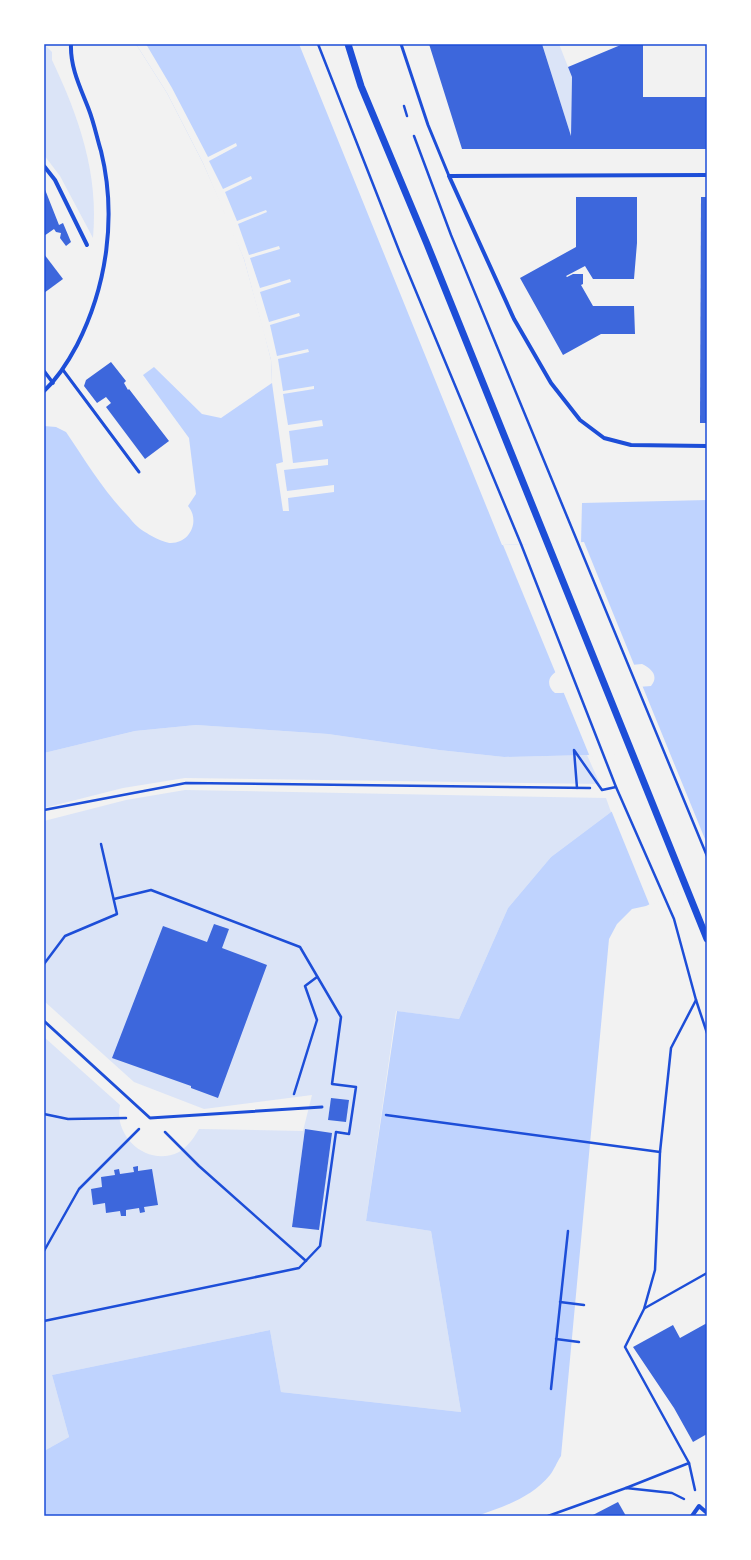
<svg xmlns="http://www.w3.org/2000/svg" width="751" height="1560" viewBox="0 0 751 1560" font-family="'Golos Text',sans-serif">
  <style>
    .green { fill: #dbe4f7 }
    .water { fill: #bfd3fe; fill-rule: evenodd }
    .pier { fill: #f2f2f2 }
    .building { fill: #3d67dc }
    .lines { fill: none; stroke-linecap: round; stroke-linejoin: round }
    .path { stroke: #1d4ed8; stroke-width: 2.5 }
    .service { stroke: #1d4ed8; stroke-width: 3 }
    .pedestrian { stroke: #1d4ed8; stroke-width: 3.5 }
    .minor { stroke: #1d4ed8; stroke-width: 4 }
    .tertiary { stroke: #1d4ed8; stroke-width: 7 }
    .neatline { fill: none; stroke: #1d4ed8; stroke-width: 1.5 }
  </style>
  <rect width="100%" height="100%" fill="#f2f2f2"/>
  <!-- green -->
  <g class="green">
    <path d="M44,44L52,52V60C79,117 99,174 93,238L60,176L44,155Z"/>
    <path d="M542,44H559L572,77L571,136Z"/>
    <path d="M196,725L328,734L439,750L504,757L587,755L600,784L185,778L123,788L44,808V753L135,731Z"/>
    <path d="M185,790L606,798L611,812L551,857L508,908L459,1019L396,1011L366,1221L431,1231L461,1412L281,1392L270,1330L52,1375L69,1437L44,1451V1037L120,1105C113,1137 148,1168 179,1152C188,1146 194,1138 199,1129L303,1131L312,1095L204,1109L134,1082L44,1001V821L126,800Z"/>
  </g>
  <!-- water -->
  <path class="water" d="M136,44H299L502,545L581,543L582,503L707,500V877L646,906L632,909L617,924L609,939L561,1456C557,1462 554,1470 550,1475C531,1498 503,1507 477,1516H44V1451L69,1437L52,1375L270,1330L281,1392L461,1412L431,1231L366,1221L397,1011L459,1019L508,908L551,857L611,812L676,780L663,749L587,755L504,757L439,750L328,734L196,725L135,731L44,753V426L56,427L66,432C85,460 103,490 126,514C130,518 134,524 138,527C145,533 163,543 171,543C191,543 200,520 188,506L196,494L189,438L143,375L154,367L202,414L221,418L272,383L271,360L263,328L244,259L231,226L203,163L167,93ZM642,664C652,669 659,676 651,686L561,693H555C547,687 547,677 556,672Z"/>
  <!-- pier -->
  <g class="pier">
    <path d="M136,44H146L172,88L208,157L236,143L237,146L209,161L223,189L251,176L252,179L225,192L237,221L266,210L267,212L238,224L249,255L279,246L280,249L250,258L260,288L290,279L291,282L260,292L269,322L299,313L300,316L270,325L277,356L308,349L309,352L278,359L283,391L314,386V389L283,394L288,425L322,420L323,426L289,431L293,463L328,459V465L284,470L287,491L334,485V492L288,498L289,511H283L276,464L283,462L272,383L271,360L244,259L203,163L167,93Z"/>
    <path d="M584,542L635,667L556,674L503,545Z"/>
    <path d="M642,685L707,844V879L650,906L611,810L673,780L661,751L590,757L563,691Z"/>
  </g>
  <!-- building -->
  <g class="building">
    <path d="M429,44H542L571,136L572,77L568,67L623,44H643V97H707V149H462Z"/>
    <path d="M44,187L59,225L63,223L71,242L66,246L60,238L61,233L56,232L54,229L44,236Z"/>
    <path d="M576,197H637V243L634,279H593L585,266L566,276L567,277L573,274H583V284L581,285L593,306H634L635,334H601L563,355L520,278L576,247Z"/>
    <path d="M701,197H707V423H700Z"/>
    <path d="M44,254L63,279L44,293Z"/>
    <path d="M111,362L126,381L124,383L128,390L129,389L169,441L145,459L106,407L111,403L106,397L97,403L84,386L86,380Z"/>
    <path d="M214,924L229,929L222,948L267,965L218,1098L191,1088V1086L112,1058L163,926L207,942Z"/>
    <path d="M331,1098L349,1100L346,1122L328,1120Z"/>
    <path d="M305,1129L332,1133L319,1230L292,1227Z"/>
    <path d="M138,1166V1171L152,1169L158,1205L144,1207L145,1212L140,1213L139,1208L126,1210V1216H121L120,1211L106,1213L105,1203L93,1205L91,1189L102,1187L101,1177L115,1175L114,1170L119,1169L120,1174L134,1172L133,1167Z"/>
    <path d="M707,1323V1434L693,1442L674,1408L633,1347L673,1325L680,1338Z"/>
    <path d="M618,1502L626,1516H591Z"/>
  </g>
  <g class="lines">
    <!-- path -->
    <g class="path">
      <path d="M318,44L400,253L521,544L616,787L674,919L696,1000L707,1033"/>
      <path d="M404,106L407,116"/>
      <path d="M414,136L451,235L707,856"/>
      <path d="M577,788L574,750L602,790L616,787"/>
      <path d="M44,810L186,783L590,788"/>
      <path d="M44,964L65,936L117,914L101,844"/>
      <path d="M294,1094L317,1020L305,986L317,977"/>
      <path d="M44,1114L68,1119L126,1118"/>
      <path d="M386,1115L660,1152"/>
      <path d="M165,1132L199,1166L306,1261"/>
      <path d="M44,1251L79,1189L139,1129"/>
      <path d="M560,1302L584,1305"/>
      <path d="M645,1308L707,1273"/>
      <path d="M44,1321L299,1268L320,1246L336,1132L349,1134L356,1087L332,1084L341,1017L300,947L151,890L114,899"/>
      <path d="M556,1339L579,1342"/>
      <path d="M551,1389L568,1231"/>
      <path d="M689,1463L695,1490"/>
      <path d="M626,1488L689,1463L625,1347L644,1309L655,1270L660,1152L671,1048L696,1000"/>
      <path d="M548,1516L626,1488L672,1493L684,1499"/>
    </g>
    <!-- service -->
    <g class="service">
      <path d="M401,44L428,125L449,176"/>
      <path d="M63,370L139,472"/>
      <path d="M44,1021L150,1118L322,1107"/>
    </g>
    <!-- pedestrian -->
    <path class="pedestrian" d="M44,371L53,383"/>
    <!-- minor -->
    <g class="minor">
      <path d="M44,166L55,180L87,245"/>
      <path d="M707,175L449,176L514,319L551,383L580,420L604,438L631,445L707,446"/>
      <path d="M44,391C58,378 68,362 77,345C107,286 117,216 101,151C97,138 94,123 89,110C81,89 70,68 71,44"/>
      <path d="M692,1516L699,1506L707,1513"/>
    </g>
    <!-- tertiary -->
    <path class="tertiary" d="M348,44L361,86L427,244L707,939"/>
  </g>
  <!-- border -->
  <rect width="751" height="1560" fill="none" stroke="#ffffff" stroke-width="90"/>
  <rect x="45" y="45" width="661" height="1470" class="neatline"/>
</svg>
